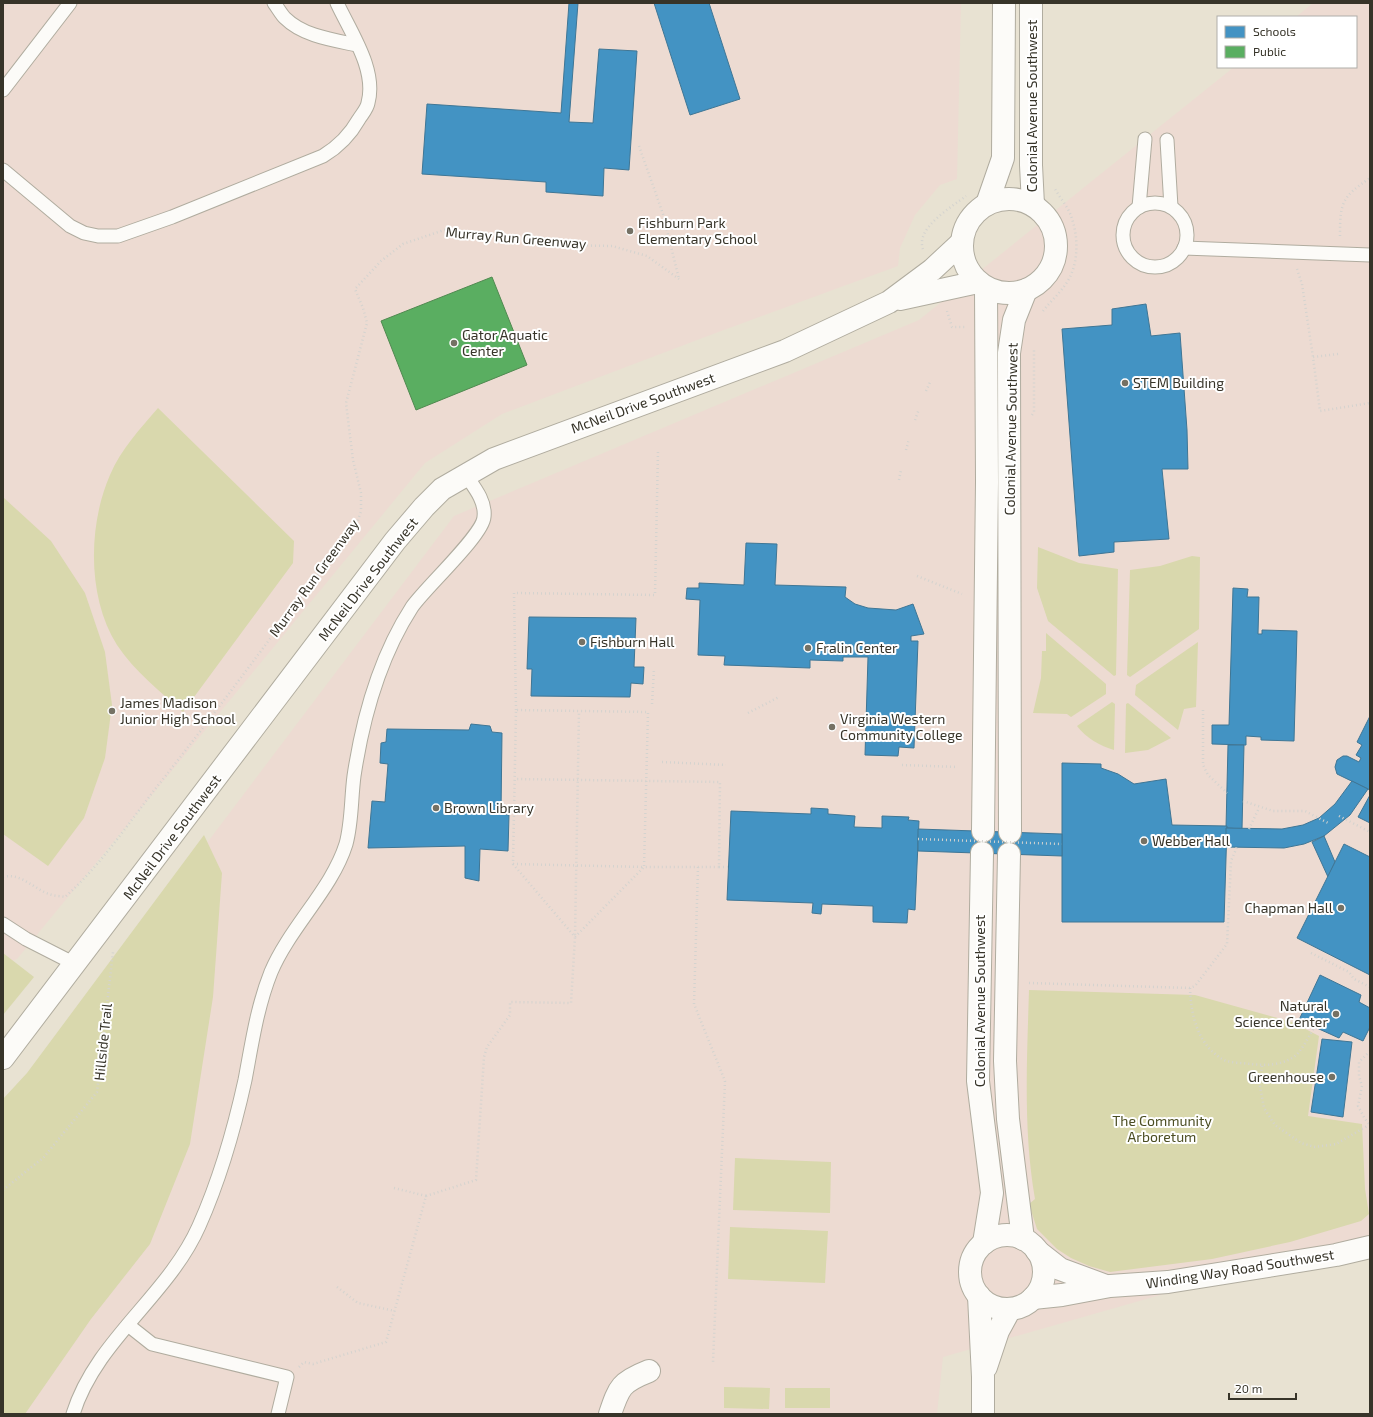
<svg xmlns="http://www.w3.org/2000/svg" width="1373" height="1417" viewBox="0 0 1373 1417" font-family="'Exo 2',sans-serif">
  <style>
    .education { fill: #eddbd2 }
    .green { fill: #d9d8ad }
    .schools { fill: #4393c3; stroke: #3f7695 }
    .public { fill: #5aae61; stroke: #508950 }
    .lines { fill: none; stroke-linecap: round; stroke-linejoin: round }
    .service-casing { stroke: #b0ac9f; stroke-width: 15 }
    .minor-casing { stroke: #b0ac9f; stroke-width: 24 }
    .secondary-casing { stroke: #b0ac9f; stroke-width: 24 }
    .path { stroke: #d4d3cf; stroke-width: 2.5; stroke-dasharray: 1 3; stroke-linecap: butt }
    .service { stroke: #fcfbf8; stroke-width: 13 }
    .minor { stroke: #fcfbf8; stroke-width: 22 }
    .secondary { stroke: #fcfbf8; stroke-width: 22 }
    .path-bridge { stroke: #d4d3cf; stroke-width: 2.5; stroke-dasharray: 1 3; stroke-linecap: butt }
    .poi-dot { fill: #757164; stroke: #fff; stroke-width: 1.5 }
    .labels { text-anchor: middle; stroke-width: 4; stroke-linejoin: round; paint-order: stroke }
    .street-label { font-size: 14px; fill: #373429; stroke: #fff }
    .poi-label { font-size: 14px; fill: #373429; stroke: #fff; text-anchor: start }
    .park-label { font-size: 14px; fill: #4b4d22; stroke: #fff }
  </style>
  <rect width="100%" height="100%" fill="#e8e2d2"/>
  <!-- education -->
  <g class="education">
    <path d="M3,3H961L957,179L940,185L915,215L900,248L898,266L713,334L502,414L425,463L17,959L3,965Z"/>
    <path d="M1313,3H1370V1235L943,1357L937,1414H3L135,938L454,516L919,320L1234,67H1356V17H1296Z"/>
  </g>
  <!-- green -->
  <g class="green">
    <path d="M158,408L294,541L293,563L183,712C160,691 135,672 117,645C87,598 88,525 110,475C121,449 140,429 158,408Z"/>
    <path d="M4,498L51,541L85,593L105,652L112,705L105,758L84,818L48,866L3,834Z"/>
    <path d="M1038,547L1079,563L1118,569L1116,675L1114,676L1048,621L1037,588Z"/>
    <path d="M1192,556L1200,557L1199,629L1130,677L1127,675L1130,570L1160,566Z"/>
    <path d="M1046,633L1106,684V694L1071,717L1067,714L1033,713L1041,678L1042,651H1046Z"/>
    <path d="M1198,642L1196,707L1184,709L1178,730L1135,695L1136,685Z"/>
    <path d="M1112,702L1115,704L1114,750C1100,746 1086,738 1077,726Z"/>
    <path d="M1128,703L1171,738L1148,750L1125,753L1126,704Z"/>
    <path d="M204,835L222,873L213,997L190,1144L150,1244L91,1319L25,1414H3V1099L27,1073Z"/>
    <path d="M3,953L34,977L3,1015Z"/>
    <path d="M1029,990L1195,995L1292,1022L1319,1036L1308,1116L1362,1124L1365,1189L1369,1214L1361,1221L1290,1242L1212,1259L1110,1272L1089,1266L1071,1258L1057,1249L1037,1229L1029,1204L1035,1199C1023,1130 1027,1060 1029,990Z"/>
    <path d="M735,1158L831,1162L830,1213L733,1210Z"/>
    <path d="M730,1227L828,1231L825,1283L728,1279Z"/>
    <path d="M724,1387L770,1388L769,1409L724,1408Z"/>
    <rect x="785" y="1388" width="45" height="20"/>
  </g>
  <!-- schools -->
  <g class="schools">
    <path d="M569,3H578L569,122L593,123L599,49L637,51L629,170L604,168L603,196L546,192V182L422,174L427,104L561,113Z"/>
    <path d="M654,3H709L740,99L690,115Z"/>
    <path d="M1146,304L1151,336L1180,333L1187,430L1188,469H1162L1169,539L1114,542V552L1079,556L1062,329L1112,325V309Z"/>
    <path d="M746,543L777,544L775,585L846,587L845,597L855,604L868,608L896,610L913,604L924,634L911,636V641H918L914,748L899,747L898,756L865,755L868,657H843V661L810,660V668L724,665L725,656L698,655L700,600L686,599L687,588H699V583L744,585Z"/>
    <path d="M1233,588L1248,589L1247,597H1259L1258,634H1262V630L1297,631L1294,741L1261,740V737L1246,736V745L1212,744V725H1229Z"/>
    <path d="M529,617L636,618L634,667H644L643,684L631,683L630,697L531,696L532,669H527Z"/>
    <path d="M1370,716V790L1337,774L1335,767L1337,760L1343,756H1347L1359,762L1361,758L1356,755L1362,745L1357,742Z"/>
    <path d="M471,724L490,726L492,732L502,733L501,814L509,815L508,851L480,849L479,881L465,878V846L368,848L372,801L385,802L388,764L380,763L381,743L386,742L387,729L469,730Z"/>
    <path d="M1228,745H1244L1242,829L1226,828Z"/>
    <path d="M1062,763L1101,764V768L1118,774L1134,784L1166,779L1172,825L1227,826L1224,922H1062Z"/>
    <path d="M1352,781L1368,789L1350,815L1324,836L1304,844L1284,848L1226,847V828L1282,829L1303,825L1319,818L1335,804Z"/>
    <path d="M1370,795V823L1358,817Z"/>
    <path d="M811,808L828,809V814L855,816L854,827L882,828V816L909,817L908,820L919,821L915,910L908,909L907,923L873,922V906L822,904L821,914L812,913L813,903L727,900L731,811L811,814Z"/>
    <path d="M918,829L1062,834V856L918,851Z"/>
    <path d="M1324,836L1335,862L1328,877L1312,842Z"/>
    <path d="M1344,844L1370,857V975L1297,938Z"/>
    <path d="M1320,975L1361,995L1359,1002L1370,1008V1027L1363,1041L1343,1032L1339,1038L1299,1020Z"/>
    <path d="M1322,1039L1352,1042L1343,1117L1311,1112Z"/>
  </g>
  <!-- public -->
  <path class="public" d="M492,277L527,365L416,410L381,321Z"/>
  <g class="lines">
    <!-- service casing -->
    <g class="service-casing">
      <g id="service">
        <path d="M274,3C278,8 281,14 285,18C303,36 333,40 357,45"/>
        <path d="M3,90L70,3"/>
        <path d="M1167,140L1171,207"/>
        <path d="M3,170L70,226L84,233L98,236H118L172,217L323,156C338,147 350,135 359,119C362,114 367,109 368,103C377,70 351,33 337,3"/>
        <circle cx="1155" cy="235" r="32"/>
        <path d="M1139,207L1145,139"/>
        <path d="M1184,248L1370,255"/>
        <path d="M3,924L26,939L75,964"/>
        <path d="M128,1325L152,1344L287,1377L278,1414"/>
        <path d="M73,1414C96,1340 168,1296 199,1226C220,1179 234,1130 245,1080C252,1043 257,1007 271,972C290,927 332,889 346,844C352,822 351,799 354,776C363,716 379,658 412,607C426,587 483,535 484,517C486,501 474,487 465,474"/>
      </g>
    </g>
    <!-- minor casing -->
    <g class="minor-casing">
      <g id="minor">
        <path d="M900,299L978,282"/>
        <path d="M3,1058L395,541L424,507L442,489L494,459L785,351L889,302L932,270L961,243"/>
        <path d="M1037,1251L1060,1269L1106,1286"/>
        <path d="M1033,1298L1062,1295L1110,1286L1168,1282L1336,1255L1370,1247"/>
        <path d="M610,1414C619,1387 621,1382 649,1371"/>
      </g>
    </g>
    <!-- secondary casing -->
    <g class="secondary-casing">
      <g id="secondary">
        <path d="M1031,3V165L1033,205"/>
        <circle cx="1009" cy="246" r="47"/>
        <path d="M987,204L1003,158L1004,3"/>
        <path d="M983,831L987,482L986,288"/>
        <path d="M1010,832L1009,353L1014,320L1026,290"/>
        <path d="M982,853L978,1081L992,1193L984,1243"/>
        <path d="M1009,854L1005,1061L1008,1119L1023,1239"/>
        <circle cx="1007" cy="1272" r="37"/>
        <path d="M979,1296L983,1377V1414"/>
        <path d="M986,1367L998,1331L1010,1309"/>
      </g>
    </g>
    <!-- path -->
    <g class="path">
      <path d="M639,146L663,214L679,279"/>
      <path d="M1340,236C1340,202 1342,197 1370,178"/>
      <path d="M923,249C915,228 953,206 966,196"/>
      <path d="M1297,269L1302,284L1313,357"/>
      <path d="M947,311L952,327H965"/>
      <path d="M1043,311C1050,302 1059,294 1065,285C1079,267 1079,237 1071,216C1068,207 1060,198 1055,189"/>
      <path d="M1338,354L1313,357L1320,411L1370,403"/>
      <path d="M926,391L931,380"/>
      <path d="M1032,415L1034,412V348"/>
      <path d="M915,420L919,409"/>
      <path d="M906,450L909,439"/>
      <path d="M899,480L901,470"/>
      <path d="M917,576L962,594"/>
      <path d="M652,704L654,669"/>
      <path d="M516,710L514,593L655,595L658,451"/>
      <path d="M1203,710V765L1208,775L1227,793"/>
      <path d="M748,713L779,697"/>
      <path d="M662,762L726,765"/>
      <path d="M902,765L958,767"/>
      <path d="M1243,801L1273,811H1305L1330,824"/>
      <path d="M1339,816L1370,832"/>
      <path d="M1249,829L1259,808"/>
      <path d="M513,864L644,867L648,712L516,710L513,864L575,937L644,867H719L720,782C652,781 583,780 515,779"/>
      <path d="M698,867L694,1004L725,1081L713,1362"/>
      <path d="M719,867H728"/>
      <path d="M3,877C20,872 34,889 49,894C54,896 60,896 65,897C101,865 127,825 156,788C225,701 290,611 357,523L361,511V493L353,460L346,403L367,323L363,308L355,289L381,261L403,244L447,229L558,245L612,246L647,256L679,279"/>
      <path d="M1311,953L1349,972L1354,979L1370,987"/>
      <path d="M1029,983L1190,988L1195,986L1227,944L1231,861L1237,847"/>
      <path d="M1190,988C1191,1016 1198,1046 1224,1060C1231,1063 1243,1063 1251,1064C1267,1066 1282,1065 1295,1056C1301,1052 1310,1034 1314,1028"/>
      <path d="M1370,1051L1359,1062V1076L1362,1086L1358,1106L1365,1119L1370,1125"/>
      <path d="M1262,1066L1260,1086L1264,1108L1275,1125L1301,1143L1315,1147L1336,1144L1369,1125"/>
      <path d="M394,1188L426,1196"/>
      <path d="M3,1190L44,1157L97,1092L113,952"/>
      <path d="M337,1287L358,1303L395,1311"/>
      <path d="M299,1367L304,1362L313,1364L386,1342L426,1196L476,1180L484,1057L487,1047L510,1015V1002L571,1003L575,937L579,711"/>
    </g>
    <!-- service -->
    <use href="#service" class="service"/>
    <!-- minor -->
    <use href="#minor" class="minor"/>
    <!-- secondary -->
    <use href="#secondary" class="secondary"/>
    <!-- path-bridge -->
    <path class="path-bridge" d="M918,839L1062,844"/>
  </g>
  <!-- markers -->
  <g class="poi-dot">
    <circle cx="630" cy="231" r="4"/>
    <circle cx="454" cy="343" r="4"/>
    <circle cx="1125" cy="383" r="4"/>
    <circle cx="582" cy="642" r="4"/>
    <circle cx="808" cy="648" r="4"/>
    <circle cx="112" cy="711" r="4"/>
    <circle cx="832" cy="727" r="4"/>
    <circle cx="436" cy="808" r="4"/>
    <circle cx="1144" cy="841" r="4"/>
    <circle cx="1341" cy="908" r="4"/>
    <circle cx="1336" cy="1014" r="4"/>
    <circle cx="1332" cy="1077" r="4"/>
  </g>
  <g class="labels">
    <!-- street labels -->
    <g class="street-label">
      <text transform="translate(1032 106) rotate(-90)" y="5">Colonial Avenue Southwest</text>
      <text transform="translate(516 238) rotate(5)" y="5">Murray Run Greenway</text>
      <text transform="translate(643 403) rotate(-20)" y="5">McNeil Drive Southwest</text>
      <text transform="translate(1011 429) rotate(-89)" y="5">Colonial Avenue Southwest</text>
      <text transform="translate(314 578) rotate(-54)" y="5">Murray Run Greenway</text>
      <text transform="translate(368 579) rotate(-52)" y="5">McNeil Drive Southwest</text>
      <text transform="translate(172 837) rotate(-53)" y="5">McNeil Drive Southwest</text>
      <text transform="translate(980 1001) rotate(-90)" y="5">Colonial Avenue Southwest</text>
      <text transform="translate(103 1042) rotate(-84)" y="5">Hillside Trail</text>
      <text transform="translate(1240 1269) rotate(-9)" y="5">Winding Way Road Southwest</text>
    </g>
    <!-- poi labels -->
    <g class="poi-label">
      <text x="638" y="228">Fishburn Park<tspan x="638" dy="16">Elementary School</tspan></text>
      <text x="462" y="340">Gator Aquatic<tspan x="462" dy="16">Center</tspan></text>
      <text x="1133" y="388">STEM Building</text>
      <text x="590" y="647">Fishburn Hall</text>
      <text x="816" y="653">Fralin Center</text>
      <text x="120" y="708">James Madison<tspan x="120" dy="16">Junior High School</tspan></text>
      <text x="840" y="724">Virginia Western<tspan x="840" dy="16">Community College</tspan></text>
      <text x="444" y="813">Brown Library</text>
      <text x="1152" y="846">Webber Hall</text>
      <text x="1333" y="913" text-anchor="end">Chapman Hall</text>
      <text x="1328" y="1011" text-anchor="end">Natural<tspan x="1328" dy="16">Science Center</tspan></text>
      <text x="1324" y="1082" text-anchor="end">Greenhouse</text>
    </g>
    <!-- park labels -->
    <g class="park-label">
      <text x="1162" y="1126">The Community<tspan x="1162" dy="16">Arboretum</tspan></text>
    </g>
  </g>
  <!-- border -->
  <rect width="1373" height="1417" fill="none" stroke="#373429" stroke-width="8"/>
  <!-- legend -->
  <rect x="1217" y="16" width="140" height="52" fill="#ffffff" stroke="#afaea9"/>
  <rect x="1225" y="26" width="20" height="12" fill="#4393c3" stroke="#afaea9"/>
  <text x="1253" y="36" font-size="12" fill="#373429">Schools</text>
  <rect x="1225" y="46" width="20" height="12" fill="#5aae61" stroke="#afaea9"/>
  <text x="1253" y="56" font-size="12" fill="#373429">Public</text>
  <!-- scale -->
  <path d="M1229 1393v6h67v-6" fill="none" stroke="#373429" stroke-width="2"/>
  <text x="1235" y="1393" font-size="12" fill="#373429" stroke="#ffffff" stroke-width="3" paint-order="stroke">20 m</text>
</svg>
